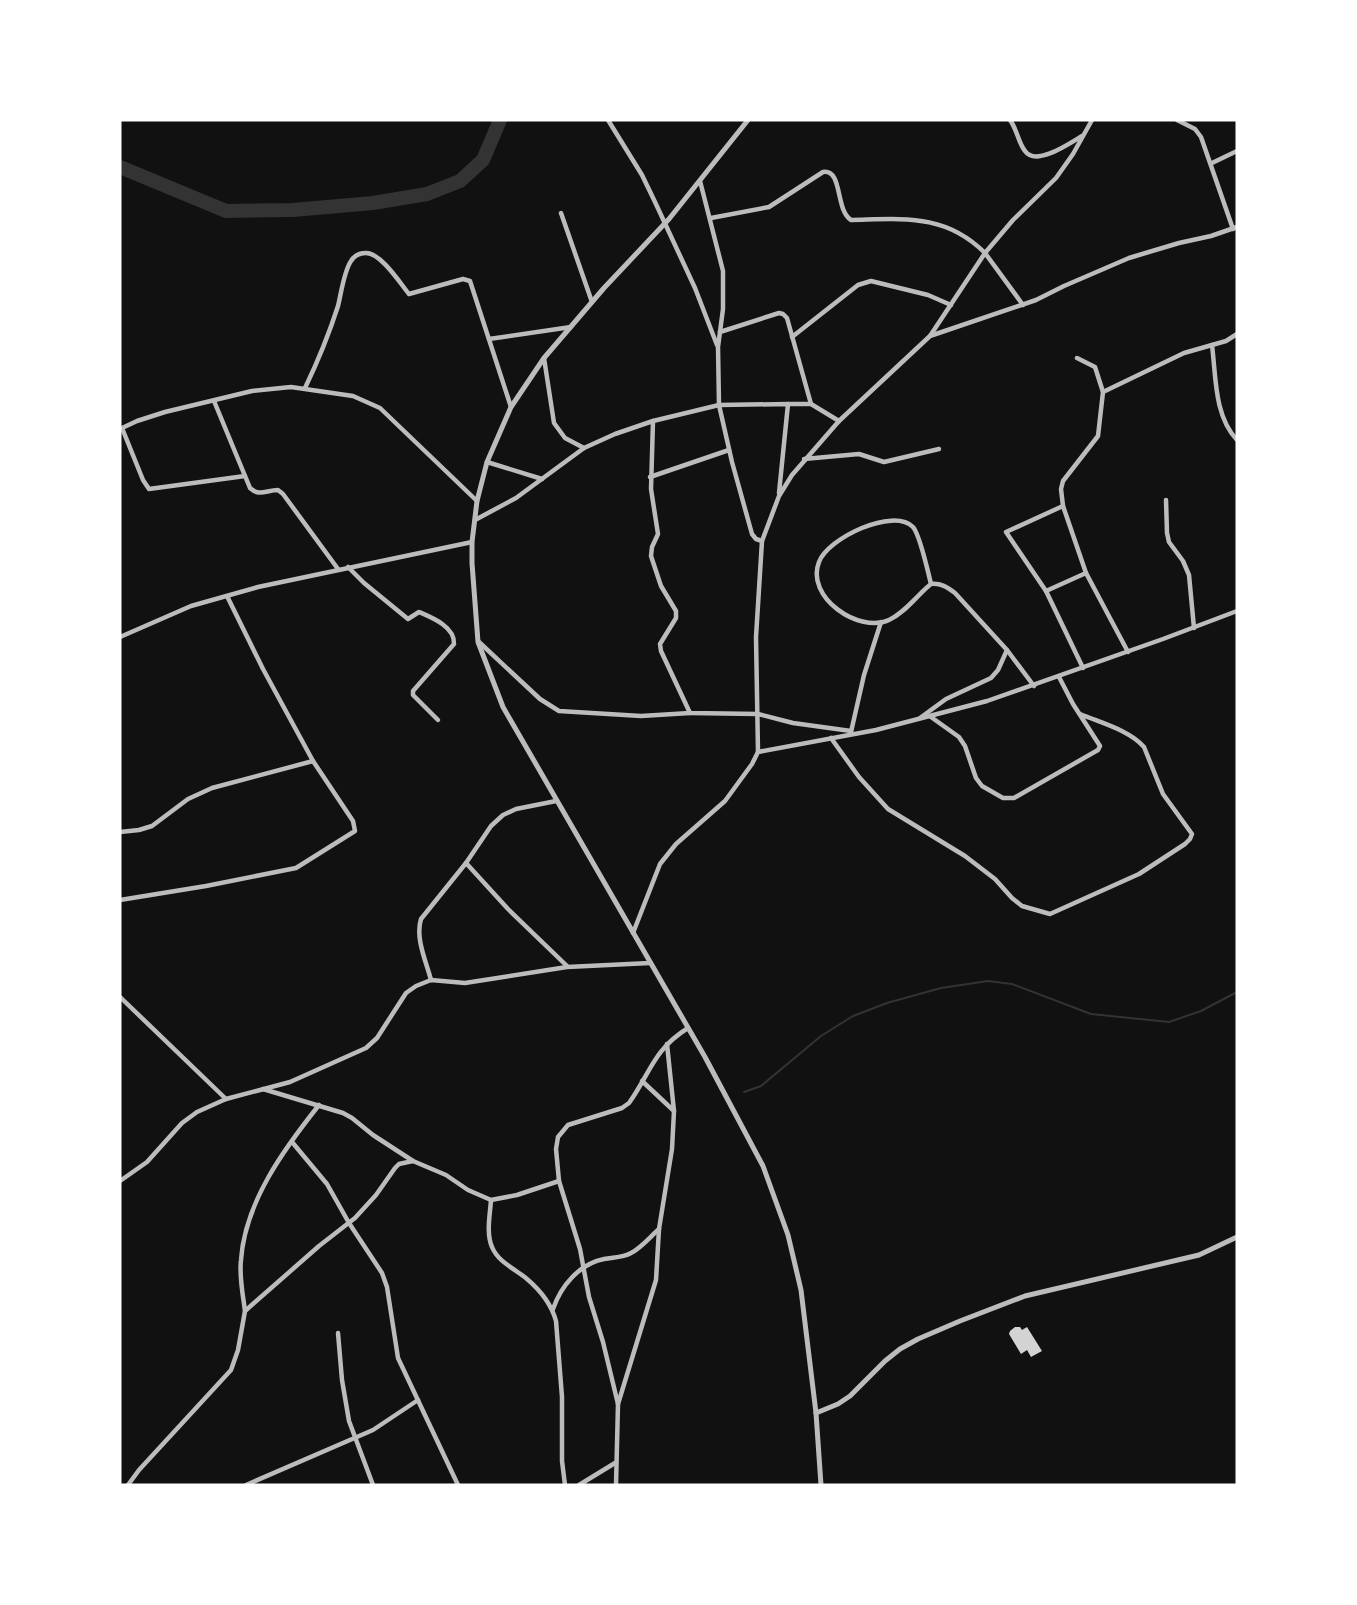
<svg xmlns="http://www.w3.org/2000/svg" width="1357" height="1605" viewBox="0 0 1357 1605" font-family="Quicksand,sans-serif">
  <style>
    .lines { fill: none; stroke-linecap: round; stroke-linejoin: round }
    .stream { stroke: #333; stroke-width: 2 }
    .river { stroke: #333; stroke-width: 14 }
    .building { fill: #d3d3d3 }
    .minor { stroke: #bcbcbc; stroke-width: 4.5 }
    .tertiary { stroke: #bcbcbc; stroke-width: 5 }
  </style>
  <rect width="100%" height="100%" fill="#111"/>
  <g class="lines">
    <!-- stream -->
    <path class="stream" d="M744,1092L761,1086L821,1036L853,1016L887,1003L941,988L988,981L1012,984L1091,1014L1169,1022L1201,1011L1237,992"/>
    <!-- river -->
    <path class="river" d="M120,167L226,211L293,210L373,203L427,194L460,181L483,160L500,120"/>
  </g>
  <!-- building -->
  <path class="building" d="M1015,1327H1020L1022,1330L1027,1327L1042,1351L1031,1357L1027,1350L1021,1354L1009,1334L1010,1331Z"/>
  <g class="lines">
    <!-- minor -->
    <g class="minor">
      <path d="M608,120L642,175L655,202L695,288L717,345"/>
      <path d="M1010,120C1017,129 1018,142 1025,151C1036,167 1070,143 1082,136"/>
      <path d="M1177,120L1195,129L1201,137L1233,229"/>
      <path d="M1212,163L1237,151"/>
      <path d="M700,181L723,271V309L718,347L719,405L732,462L752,534L756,539L762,541"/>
      <path d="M561,213L592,302"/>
      <path d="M711,218L769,207L823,172C843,169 835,210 851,220C903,219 945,213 985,253L1013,220L1056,178L1073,154L1092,120"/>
      <path d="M720,332L779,313L783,314L787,318L811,404"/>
      <path d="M930,336L985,253L1023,305"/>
      <path d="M792,337L858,285L871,281L928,295L951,305"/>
      <path d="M489,339L571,327"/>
      <path d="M1212,345L1226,341L1237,334"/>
      <path d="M544,358L554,423L565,438L584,448"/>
      <path d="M1077,358L1095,367L1103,392L1098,436L1063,481L1061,489L1063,506L1006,532L1046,591L1083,668"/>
      <path d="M305,388C318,361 329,334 338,306C341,294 344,271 351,261C354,256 360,253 366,253C381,253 400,283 409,294L463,279L470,281L511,407"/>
      <path d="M1103,392L1184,353L1212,345C1216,376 1214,416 1237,440"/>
      <path d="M214,401L250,488C260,497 266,490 278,490L283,494L338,569"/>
      <path d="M788,404H811L839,421"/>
      <path d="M653,421L651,489L658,534L652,547L651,556L661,586L676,611V618L660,644L661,651L690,713L758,714L793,723L851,731"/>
      <path d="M122,428L143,480L149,489L245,476"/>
      <path d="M120,429L137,421L165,412L252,391L291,387L353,396L380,408L477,501"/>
      <path d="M804,459L859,454L884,462L939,449"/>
      <path d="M487,462L542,479"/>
      <path d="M650,477L729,450"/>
      <path d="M1166,500L1167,533L1169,542L1183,561L1189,575L1194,628"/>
      <path d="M475,520L516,498L584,448L615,434L653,421L719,405L788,404L779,493"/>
      <path d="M348,567L364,583L408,619L419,612C433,618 455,627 454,644L413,691V695L438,720"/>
      <path d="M1086,573L1128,652"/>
      <path d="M931,584C928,572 920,535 913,527C893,507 828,538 819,562C805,597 859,634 889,620C906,612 917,595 931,584C941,583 947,587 955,593L1007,650L1034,686"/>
      <path d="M1046,591L1086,573L1063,506"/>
      <path d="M120,637L191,606L258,587L472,542"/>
      <path d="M479,642L540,699L559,711L641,716L690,713"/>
      <path d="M931,717L959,737L965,746L976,778L982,786L1003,798H1014L1098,750L1100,746L1073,704L1059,677"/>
      <path d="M920,718L946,699L991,678L998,670L1007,650"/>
      <path d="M851,732L864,675L881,622"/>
      <path d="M831,738L859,777L888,809L965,856L995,879L1012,898L1022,906L1050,914L1139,874L1185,844L1190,839L1192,834L1163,794L1144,747C1129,730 1101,723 1080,714"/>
      <path d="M758,752L756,637L762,541L779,496L792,475L839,421L930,336L1036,300L1064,286L1129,258L1179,243L1211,236L1237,227"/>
      <path d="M120,832L139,830L152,826L188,799L212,788L313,761"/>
      <path d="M466,863L508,909L567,966"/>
      <path d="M120,900L206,886L296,868L355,831L353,821L313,761L263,669L227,596"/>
      <path d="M633,933L660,864L676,844L725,801L752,764L758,752L876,730L987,701L1163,639L1237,611"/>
      <path d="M431,980C426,961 415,938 421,919L466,863L491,826L503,815L516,809L556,801"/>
      <path d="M120,997L226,1099"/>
      <path d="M642,1081L674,1111"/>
      <path d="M263,1089L343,1113L352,1118L373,1135L413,1161L446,1175L468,1190L491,1200L517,1195L559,1181"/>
      <path d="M292,1142L327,1184L349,1223L382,1273L387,1287L398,1358L458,1485"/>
      <path d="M120,1181L147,1162L182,1123L197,1112L226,1099L290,1082L366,1048L377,1038L406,993L416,986L431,980L465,983L567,967L650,963"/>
      <path d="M491,1200C490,1215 486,1233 492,1247C498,1262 515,1269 527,1279C540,1290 551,1303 556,1321L562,1397V1461L565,1485"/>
      <path d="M553,1309C561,1286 579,1264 604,1259C613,1257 622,1258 631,1253C641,1248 650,1237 659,1229"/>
      <path d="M245,1311C243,1295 239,1277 241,1260C245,1202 284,1149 319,1105"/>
      <path d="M338,1333L342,1380L349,1421L373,1485"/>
      <path d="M618,1404L656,1280L659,1229L672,1149L674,1111L667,1044"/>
      <path d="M128,1485L139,1470L231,1370L238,1350L245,1311L319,1246L355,1218L376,1195L395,1168L399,1164L413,1161"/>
      <path d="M246,1485L373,1430L418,1400"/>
      <path d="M579,1485L615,1463"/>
      <path d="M616,1485L618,1404L603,1342L589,1297L580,1249L559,1181L556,1149L558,1137L568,1125L622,1108L629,1103C651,1072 653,1050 688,1028"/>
    </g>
    <!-- tertiary -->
    <g class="tertiary">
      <path d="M748,120L669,219L604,288L544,358L511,407L487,462L477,501L472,542V563L478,642L503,707L705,1057L763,1166L788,1235L801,1290L816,1413L821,1485"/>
      <path d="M816,1413L838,1404L850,1396L885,1361L900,1349L918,1339L960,1321L1025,1296L1199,1255L1237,1237"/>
    </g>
  </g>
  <!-- border -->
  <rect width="1357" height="1605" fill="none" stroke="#ffffff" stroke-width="243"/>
</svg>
